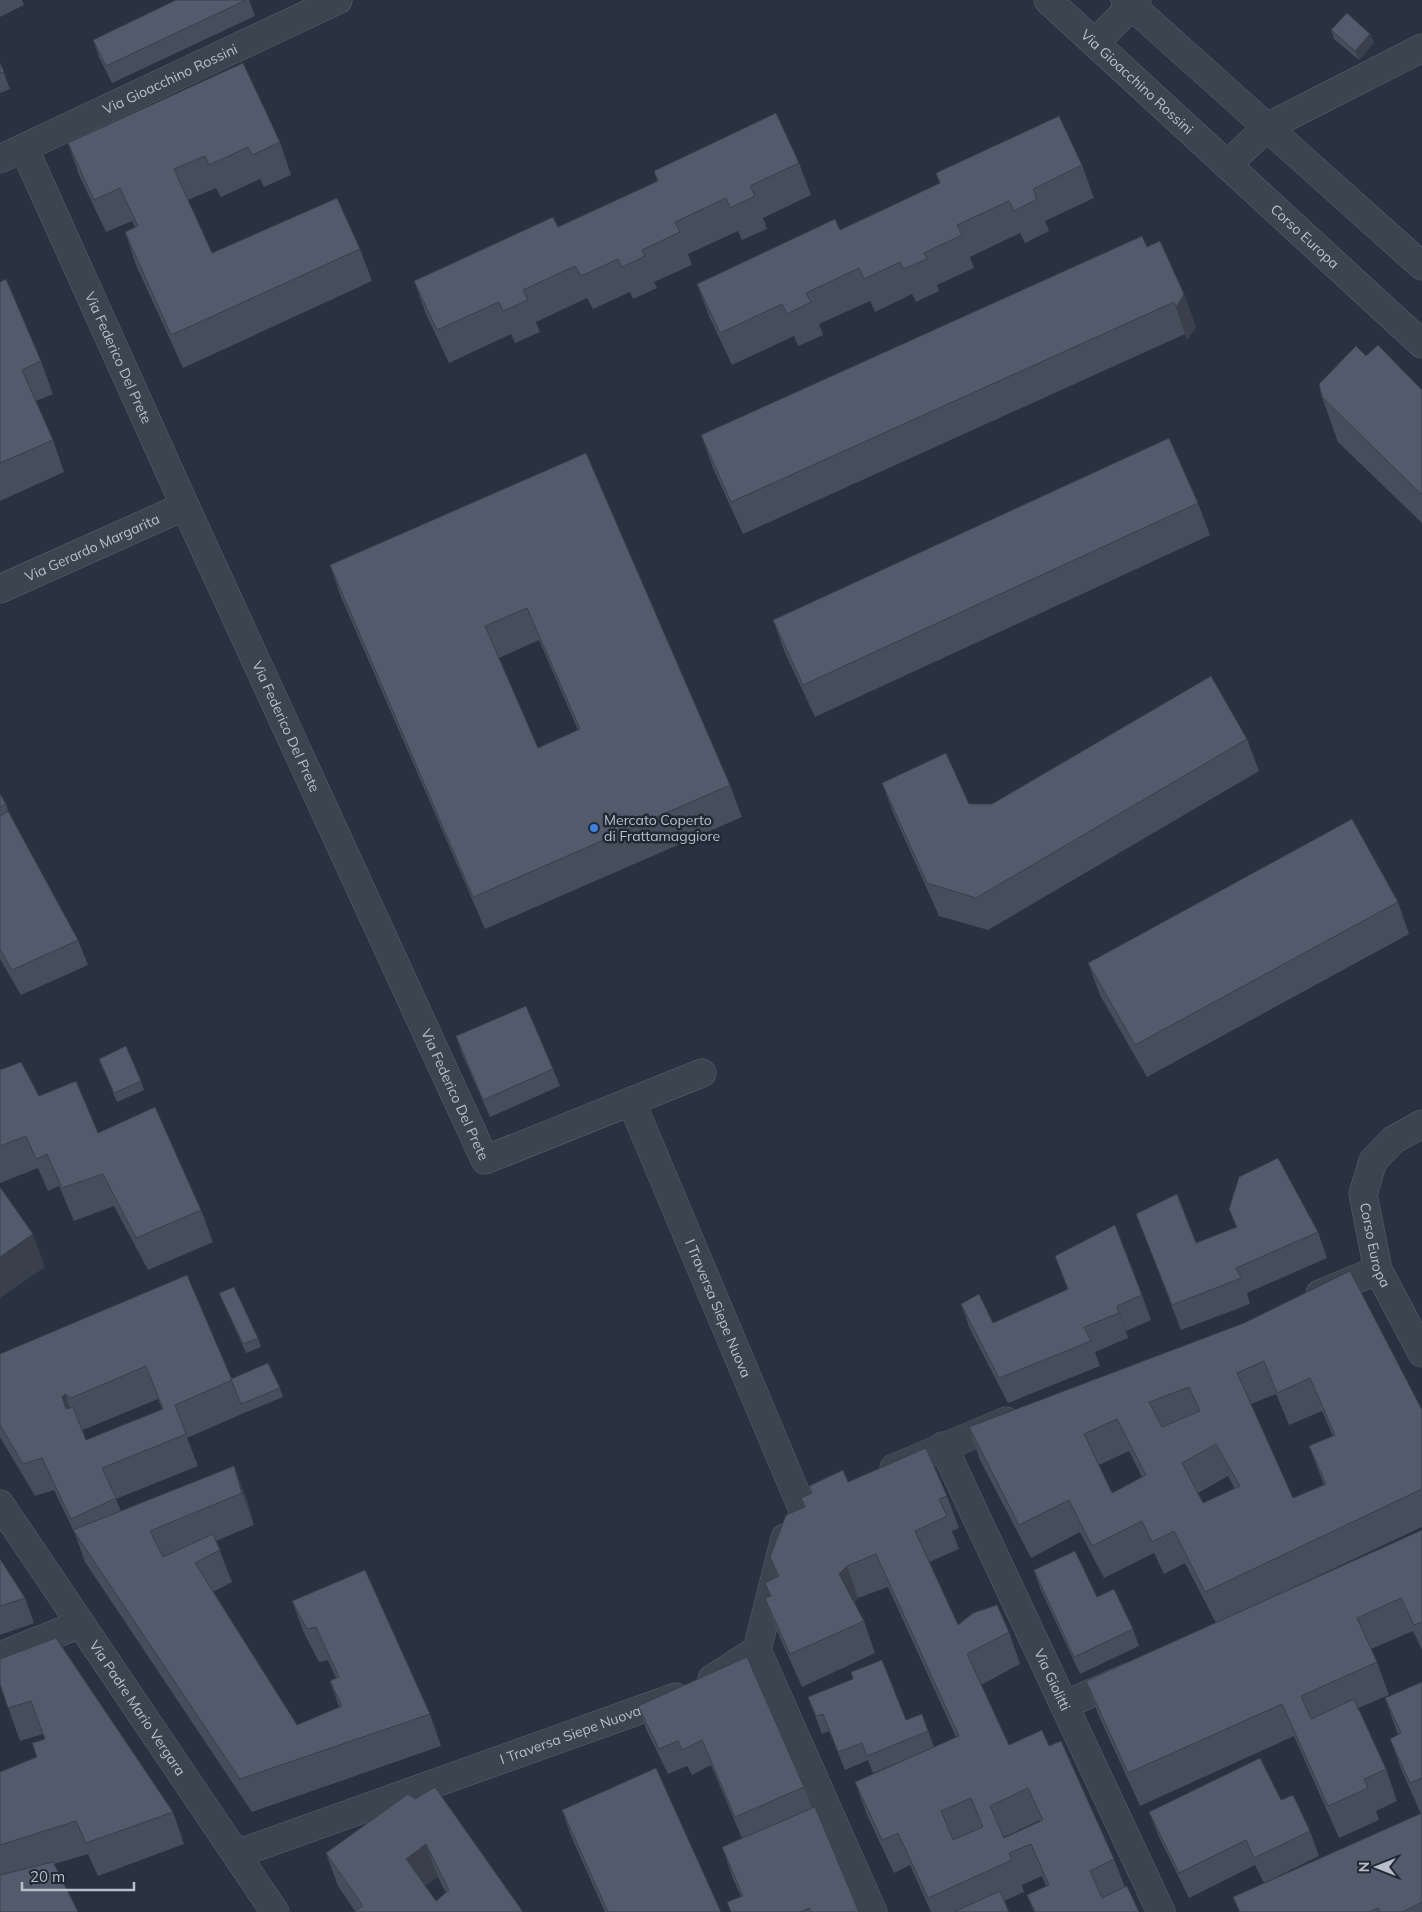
<svg xmlns="http://www.w3.org/2000/svg" width="1422" height="1912" viewBox="0 0 1422 1912" font-family="Mulish,sans-serif">
  <style>
    .lines { fill: none; stroke-linecap: round; stroke-linejoin: round }
    .minor-casing { stroke: #5a626d; stroke-width: 29 }
    .tertiary-casing { stroke: #5a626d; stroke-width: 29 }
    .minor { stroke: #3c4450; stroke-width: 28 }
    .tertiary { stroke: #3c4450; stroke-width: 28 }
    .wall { fill: #464e5c; fill-rule: evenodd }
    .shaded-wall { fill: #39404b }
    .building { fill: #515b6b; stroke: #39404b; fill-rule: evenodd }
    .shop-dot { fill: #3f7fe0; stroke: #212935; stroke-width: 2 }
    .labels { text-anchor: middle; stroke-width: 5; stroke-linejoin: round; paint-order: stroke }
    .street-label { font-size: 14px; fill: #b9bfca; stroke: #212935 }
    .poi-label { font-size: 14px; fill: #b9bfca; stroke: #212935; text-anchor: start }
  </style>
  <rect width="100%" height="100%" fill="#283240"/>
  <g class="lines">
    <!-- minor casing -->
    <g class="minor-casing">
      <g id="minor">
        <path id="s1" d="M1048,0L1422,344"/>
        <path d="M1125,0L1422,266"/>
        <path d="M1095,43L1137,0"/>
        <path id="s2" d="M24,148L185,506L485,1160L702,1073"/>
        <path id="s3" d="M0,159L338,0"/>
        <path d="M1227,165L1267,127L1422,48"/>
        <path id="s4" d="M0,589L185,506"/>
        <path id="s5" d="M631,1101L805,1515"/>
        <path id="s6" d="M1422,1124L1393,1140L1373,1161L1363,1194L1378,1270L1422,1353"/>
        <path d="M1320,1294L1378,1270"/>
        <path id="s7" d="M943,1446L1161,1912"/>
        <path d="M894,1468L1006,1421"/>
        <path d="M757,1650L873,1912"/>
        <path d="M0,1656L80,1624"/>
        <path d="M712,1679L757,1650L785,1538"/>
        <path d="M1064,1705L1126,1678"/>
        <path id="s8" d="M237,1854L676,1697"/>
      </g>
    </g>
    <!-- tertiary casing -->
    <g class="tertiary-casing">
      <g id="tertiary">
        <path id="s9" d="M0,1504L275,1912"/>
      </g>
    </g>
    <!-- minor -->
    <use href="#minor" class="minor"/>
    <!-- tertiary -->
    <use href="#tertiary" class="tertiary"/>
  </g>
  <!-- wall -->
  <g class="wall">
    <path d="M0,0H22L24,5L0,17Z"/>
    <path d="M176,0H249L255,16L112,83L99,57L93,40Z"/>
    <path d="M1331,30L1374,42L1359,60L1334,39Z"/>
    <path d="M0,63L10,89L0,93Z"/>
    <path d="M280,142L291,175L264,187L260,179L221,197L216,188L188,200L212,253L360,249L372,281L183,368L136,265L125,232L135,227L132,221L106,232L79,175L68,143Z"/>
    <path d="M799,163L811,195L763,218L767,229L742,240L738,231L688,254L692,265L654,282L657,288L633,299L630,292L593,309L587,298L536,322L540,332L515,343L511,334L449,363L426,314L414,281L558,227L657,181L654,171Z"/>
    <path d="M1082,165L1094,198L1045,221L1049,231L1025,243L1020,233L970,257L974,268L937,285L939,291L916,302L912,294L875,312L870,301L819,324L823,335L798,346L794,336L732,365L709,316L697,284L840,230L940,183L936,173Z"/>
    <path d="M1147,247L1184,294L1196,327L1187,340L1185,334L743,534L713,468L701,435Z"/>
    <path d="M0,282L41,361L53,394L36,401L53,440L64,472L0,501Z"/>
    <path d="M1422,390V523L1338,442L1322,397Z"/>
    <path d="M586,453L730,785L742,817L485,929L341,597L330,565ZM539,640L578,730L538,748L499,658Z"/>
    <path d="M1198,503L1210,535L815,717L785,653L773,620Z"/>
    <path d="M1247,739L1259,771L988,930L939,916L894,815L882,783L969,804H992Z"/>
    <path d="M0,794L6,804L8,811L78,940L88,965L21,995L0,959Z"/>
    <path d="M1398,902L1409,934L1147,1077L1100,995L1088,963Z"/>
    <path d="M456,1036L553,1069L560,1086L490,1117L462,1054Z"/>
    <path d="M99,1059L141,1081L144,1090L117,1102Z"/>
    <path d="M0,1070L39,1096L98,1133L201,1210L213,1242L148,1270L114,1206L74,1221L59,1186L48,1191L38,1168L0,1183Z"/>
    <path d="M1229,1209L1318,1232L1327,1258L1247,1293L1250,1304L1181,1330L1136,1214L1196,1243L1236,1227Z"/>
    <path d="M1055,1256L1142,1295L1151,1320L1126,1331L1128,1338L1095,1352L1100,1366L1008,1403L970,1329L961,1304L993,1323L1068,1290Z"/>
    <path d="M187,1275L231,1379L280,1388L283,1397L244,1413L187,1438L198,1466L116,1499L121,1511L234,1466L246,1498L254,1525L216,1541L232,1582L213,1592L297,1725L339,1707L330,1681L336,1678L328,1660L319,1662L304,1633L292,1601L430,1714L441,1746L252,1812L85,1562L75,1534L54,1490L35,1496L0,1437V1354ZM158,1399L162,1409L86,1440L82,1430H83Z"/>
    <path d="M219,1293L258,1338L261,1347L246,1353L223,1302Z"/>
    <path d="M1244,1323L1422,1410V1527L1269,1599L1422,1530V1650L1413,1631L1371,1649L1377,1662L1389,1695L1358,1708L1386,1769L1397,1801L1376,1811L1379,1820L1339,1838L1294,1736L1140,1806L1098,1714L1086,1681L1216,1623L1185,1563L1164,1574L1154,1553L1104,1578L1080,1532L1031,1558L980,1460L969,1427ZM1276,1394L1289,1425L1322,1411L1333,1436L1309,1446L1324,1485L1293,1498L1251,1404ZM1129,1451L1142,1477L1112,1493L1099,1465ZM1228,1476L1235,1489L1203,1503L1198,1493Z"/>
    <path d="M848,1482L947,1496L959,1528L952,1531L959,1549L929,1562L958,1625L1009,1632L1020,1664L981,1685L1009,1745L1049,1746L1114,1859L1125,1887L1139,1912H1034L1027,1895L1046,1886L1042,1876L1022,1885L1024,1892L1004,1901L1009,1912H931L910,1865L894,1873L867,1815L855,1782L902,1761L873,1773L868,1760L845,1770L829,1731L822,1734L808,1697L906,1720L922,1714L934,1747L956,1737L888,1587L858,1598L854,1603L864,1621L875,1653L802,1687L777,1631L765,1598L770,1596L765,1583L778,1577L770,1557L804,1507L801,1498L812,1493L809,1486ZM1040,1820V1822L1004,1838V1837Z"/>
    <path d="M0,1559L25,1598L34,1623L0,1635Z"/>
    <path d="M1034,1570L1097,1597L1133,1629L1139,1646L1080,1674L1040,1588Z"/>
    <path d="M0,1659L173,1812L184,1844L98,1876L88,1854L54,1864L0,1912V1772L37,1757L45,1739L43,1734L20,1741L0,1684Z"/>
    <path d="M1422,1682V1912H1239L1233,1897L1421,1814L1402,1771L1390,1739L1398,1735L1385,1698Z"/>
    <path d="M638,1706L804,1787L812,1809L859,1912H731L727,1902L741,1896L733,1879L722,1847L742,1838L711,1765L692,1775L687,1766L668,1774L647,1731Z"/>
    <path d="M408,1794L523,1912L355,1911L338,1886L326,1853ZM438,1877L446,1893L436,1901L425,1886Z"/>
    <path d="M1281,1800L1310,1831L1319,1856L1264,1883L1255,1865L1189,1898L1159,1837L1149,1812Z"/>
    <path d="M562,1810L721,1912H605L571,1836Z"/>
  </g>
  <!-- shaded-wall -->
  <g class="shaded-wall">
    <path d="M1370,34L1374,42L1359,60L1355,51Z"/>
    <path d="M1184,294L1196,327L1187,340L1176,307Z"/>
    <path d="M33,1234L45,1267L0,1298V1257Z"/>
    <path d="M1117,1306L1126,1331L1128,1338L1119,1313Z"/>
    <path d="M65,1394L77,1426L66,1409L62,1397Z"/>
    <path d="M234,1466L246,1498L254,1525L242,1493Z"/>
    <path d="M847,1566L858,1598L850,1607L839,1574Z"/>
    <path d="M426,1844L438,1877L418,1891L406,1859Z"/>
  </g>
  <!-- building -->
  <g class="building">
    <path d="M176,0H246L106,66L93,40Z"/>
    <path d="M1347,13L1370,34L1355,51L1331,30Z"/>
    <path d="M0,63L4,72L0,73Z"/>
    <path d="M243,63L280,142L252,155L248,147L209,165L205,156L174,169L212,253L337,198L360,249L171,335L125,232L138,226L120,188L94,200L68,143Z"/>
    <path d="M776,113L799,163L750,186L755,196L730,208L726,198L675,222L680,232L642,250L645,256L622,267L618,259L581,276L575,266L523,290L528,300L503,311L499,302L437,330L414,281L553,217L558,227L658,181L654,171Z"/>
    <path d="M1059,116L1082,165L1033,189L1037,199L1014,211L1009,201L957,225L962,235L924,253L927,259L904,269L900,262L864,279L859,268L806,293L811,302L787,314L782,304L720,333L697,284L835,219L840,230L940,183L936,173Z"/>
    <path d="M1142,236L1147,247L1160,241L1184,294L1176,307L1174,302L731,502L701,435Z"/>
    <path d="M6,279L41,361L22,370L53,440L0,463V282Z"/>
    <path d="M1378,345L1422,390V495L1322,397L1319,384L1356,346L1366,356Z"/>
    <path d="M1169,438L1198,503L803,685L773,620Z"/>
    <path d="M586,453L730,785L473,897L330,565ZM527,608L580,729L538,748L485,626Z"/>
    <path d="M1211,676L1247,739L976,898L927,883L882,783L946,753L969,804H992Z"/>
    <path d="M0,794L6,804L0,807Z"/>
    <path d="M8,811L78,940L12,970L0,949V816Z"/>
    <path d="M1352,819L1398,902L1135,1045L1088,963Z"/>
    <path d="M526,1006L553,1069L483,1100L456,1036Z"/>
    <path d="M126,1046L141,1081L114,1093L99,1059Z"/>
    <path d="M21,1062L39,1096L76,1081L98,1133L155,1107L201,1210L136,1238L103,1174L62,1188L47,1154L36,1159L26,1136L0,1146V1070Z"/>
    <path d="M1278,1158L1318,1232L1236,1268L1241,1278L1172,1305L1136,1214L1177,1194L1196,1243L1237,1227L1229,1209L1239,1177Z"/>
    <path d="M0,1187L33,1234L0,1257Z"/>
    <path d="M1115,1225L1142,1295L1117,1306L1119,1313L1084,1327L1091,1341L999,1378L961,1304L979,1294L993,1323L1068,1289L1055,1256Z"/>
    <path d="M1350,1271L1422,1410V1489L1205,1592L1174,1531L1152,1542L1142,1521L1092,1546L1069,1500L1019,1525L969,1427L1244,1323ZM1264,1361L1277,1393L1310,1378L1335,1435L1309,1446L1326,1484L1293,1498L1237,1373ZM1189,1387L1200,1411L1162,1427L1149,1402ZM1117,1419L1146,1475L1112,1493L1084,1434ZM1216,1444L1240,1486L1203,1503L1182,1463Z"/>
    <path d="M187,1275L232,1380L175,1405L186,1434L102,1468L116,1498L71,1519L42,1458L23,1464L0,1425V1354ZM146,1366L163,1409L86,1440L73,1407L66,1409L62,1397L65,1394L71,1398Z"/>
    <path d="M234,1287L258,1338L243,1344L219,1293Z"/>
    <path d="M268,1363L280,1388L241,1404L231,1379Z"/>
    <path d="M926,1448L947,1496L939,1499L947,1516L915,1531L958,1625L973,1613L997,1605L1009,1632L967,1654L1009,1745L1042,1730L1049,1746L1061,1741L1114,1859L1090,1871L1102,1898L1127,1886L1139,1912H1035L1027,1895L1049,1885L1031,1844L1009,1853L1012,1860L928,1898L898,1833L882,1840L855,1782L959,1736L876,1554L847,1566L839,1574L864,1621L790,1654L765,1598L771,1596L765,1583L779,1576L770,1557L786,1515L805,1507L801,1498L812,1493L809,1486L843,1470L848,1482ZM1028,1788L1043,1820L1004,1838L990,1806ZM971,1798L983,1827L953,1840L941,1811Z"/>
    <path d="M234,1466L242,1493L150,1531L163,1557L213,1534L220,1550L195,1563L297,1725L342,1706L330,1681L339,1677L316,1627L307,1629L292,1601L365,1570L430,1714L240,1779L73,1530Z"/>
    <path d="M1422,1530V1622L1414,1625L1401,1598L1357,1618L1377,1662L1301,1696L1311,1719L1354,1699L1386,1769L1364,1779L1368,1788L1328,1806L1282,1704L1128,1773L1086,1681Z"/>
    <path d="M1075,1551L1097,1597L1114,1589L1133,1629L1074,1657L1034,1570Z"/>
    <path d="M0,1559L25,1598L0,1606Z"/>
    <path d="M56,1638L173,1812L86,1843L76,1821L0,1845V1772L37,1757L32,1743L45,1739L31,1701L8,1708L0,1684V1659Z"/>
    <path d="M747,1657L804,1787L735,1817L702,1740L682,1750L678,1741L659,1749L638,1706Z"/>
    <path d="M882,1660L906,1720L922,1714L928,1731L867,1756L862,1743L838,1752L823,1714L816,1716L808,1697L853,1679L851,1672Z"/>
    <path d="M1422,1682V1778L1410,1783L1390,1739L1401,1733L1385,1698Z"/>
    <path d="M1260,1758L1281,1800L1293,1795L1310,1831L1254,1858L1246,1840L1179,1873L1149,1812Z"/>
    <path d="M656,1768L721,1912H608L562,1810Z"/>
    <path d="M435,1787L523,1912H354L363,1906L326,1853L408,1794L415,1799ZM426,1844L449,1890L436,1901L406,1859Z"/>
    <path d="M815,1807L859,1912H811L809,1908L800,1912H731L727,1902L743,1896L722,1847Z"/>
    <path d="M1422,1813V1902L1403,1912H1380L1378,1908L1369,1912H1240L1233,1897Z"/>
    <path d="M53,1862L78,1912H0V1875Z"/>
    <path d="M1000,1891L1009,1912H954Z"/>
  </g>
  <!-- markers -->
  <circle class="shop-dot" cx="594" cy="828" r="5"/>
  <g class="labels">
    <!-- street labels -->
    <g class="street-label">
      <text dy="5" stroke="none"><textPath href="#s3" startOffset="188">Via Gioacchino Rossini</textPath></text>
      <text dy="5" stroke="none"><textPath href="#s1" startOffset="121">Via Gioacchino Rossini</textPath></text>
      <text dy="5" stroke="none"><textPath href="#s1" startOffset="349">Corso Europa</textPath></text>
      <text dy="5" stroke="none"><textPath href="#s2" startOffset="230">Via Federico Del Prete</textPath></text>
      <text dy="5" stroke="none"><textPath href="#s4" startOffset="101">Via Gerardo Margarita</textPath></text>
      <text dy="5" stroke="none"><textPath href="#s2" startOffset="635">Via Federico Del Prete</textPath></text>
      <text dy="5" stroke="none"><textPath href="#s2" startOffset="1040">Via Federico Del Prete</textPath></text>
      <text dy="5" stroke="none"><textPath href="#s6" startOffset="149">Corso Europa</textPath></text>
      <text dy="5" stroke="none"><textPath href="#s5" startOffset="225">I Traversa Siepe Nuova</textPath></text>
      <text dy="5" stroke="none"><textPath href="#s7" startOffset="258">Via Giolitti</textPath></text>
      <text dy="5" stroke="none"><textPath href="#s9" startOffset="246">Via Padre Mario Vergara</textPath></text>
      <text dy="5" stroke="none"><textPath href="#s8" startOffset="354">I Traversa Siepe Nuova</textPath></text>
    </g>
    <!-- poi labels -->
    <g class="poi-label">
      <text x="604" y="825">Mercato Coperto<tspan x="604" dy="16">di Frattamaggiore</tspan></text>
    </g>
  </g>
  <!-- north arrow -->
  <g transform="translate(1377 1867) rotate(270)" stroke="#212935" stroke-width="4" paint-order="stroke">
  <path d="M0-4L9 19L0 12L-9 19Z" fill="#b9bfca"/>
  <text y="-8" font-size="14" font-weight="bold" text-anchor="middle" fill="#b9bfca">N</text>
  </g>
  <!-- scale -->
  <path d="M22 1882v8h112v-8" fill="none" stroke="#b9bfca" stroke-width="2.5"/>
  <text x="30" y="1882" font-size="15" fill="#b9bfca" stroke="#212935" stroke-width="4" paint-order="stroke">20 m</text>
</svg>
